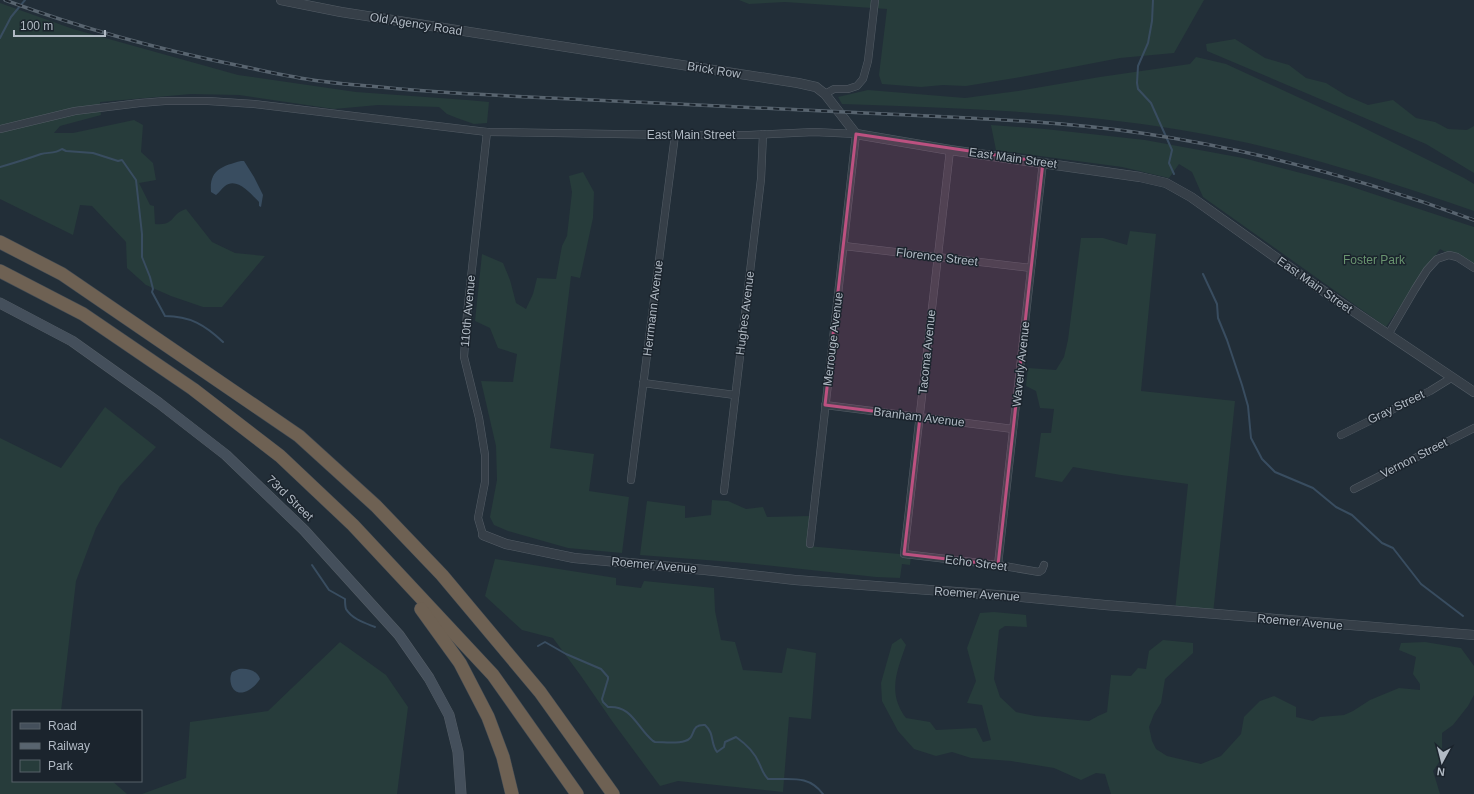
<svg xmlns="http://www.w3.org/2000/svg" width="1474" height="794" viewBox="0 0 1474 794" font-family="Arial,sans-serif">
  <style>
    .green { fill: #273c3b }
    .water { fill: #394d60 }
    .lines { fill: none; stroke-linecap: round; stroke-linejoin: round }
    .stream { stroke: #394d60; stroke-width: 2 }
    .minor-casing { stroke: #545d66; stroke-width: 8 }
    .tertiary-casing { stroke: #545d66; stroke-width: 10 }
    .secondary-casing { stroke: #545d66; stroke-width: 11 }
    .motorway-casing { stroke: #414a53; stroke-width: 14 }
    .minor { stroke: #363f48; stroke-width: 7 }
    .tertiary { stroke: #363f48; stroke-width: 9 }
    .secondary { stroke: #444f5b; stroke-width: 10 }
    .motorway { stroke: #6e6153; stroke-width: 13 }
    .rail-casing { stroke: #58646f; stroke-width: 3.5 }
    .rail { stroke: #1b242d; stroke-width: 2; stroke-dasharray: 6; stroke-linecap: butt }
    .marked { fill: #bc5180; fill-opacity: 0.2; stroke: #bc5180; stroke-width: 3; stroke-linejoin: round }
    .labels { text-anchor: middle; stroke-width: 3; stroke-linejoin: round; paint-order: stroke }
    .street-label { font-size: 12px; fill: #b1bac4; stroke: #1b242d }
    .park-label { font-size: 12px; fill: #69946f; stroke: #1b242d }
  </style>
  <rect width="100%" height="100%" fill="#222e38"/>
  <!-- green -->
  <g class="green">
    <path d="M739,0H1204L1174,53L1120,58L1021,77L966,86L943,85L921,87L882,84L879,75L887,9L785,2L749,4Z"/>
    <path d="M0,3L73,29L238,75L356,92L467,100L489,102L487,123L474,124L457,118L447,114L439,107L378,105L334,109L239,95L191,94L100,102L101,115L60,126L54,133H73L134,120L143,125L141,152L153,163L156,180L139,183L150,205L154,206L155,224C176,226 170,214 186,209L212,242L235,253L265,256L222,307H203L171,296L146,285L127,268L126,242L92,206L80,205L73,235L0,199Z"/>
    <path d="M1235,39L1265,58L1289,65L1306,78L1326,83L1347,96L1368,105L1393,100L1416,118L1435,122L1448,129L1467,130L1474,126V173L1426,144L1207,51L1206,44Z"/>
    <path d="M1196,57L1226,64L1354,123L1464,178L1474,184V211C1378,178 1281,146 1181,130C1069,111 955,108 842,104L838,97L868,90L965,98L1018,91L1100,77L1190,64Z"/>
    <path d="M991,125L1045,129L1145,140L1243,158L1343,184L1474,227V268L1440,249L1386,327L1203,197L1192,172L1179,164L1169,178L1122,167L996,150Z"/>
    <path d="M583,172L594,192L593,218L580,278L571,276L550,448L594,454L589,491L629,497L622,553L568,548L508,531L494,525L490,517L497,480L496,446L481,381L513,382L517,354L498,348L490,328L475,321L482,254L503,263L510,280L516,303L526,309L533,294L537,278L556,279L562,246L567,236L572,192L569,176Z"/>
    <path d="M1130,231L1156,234L1141,391L1235,401L1213,614L1175,611L1188,484L1121,475L1073,467L1062,482L1035,477L1041,433H1051L1054,409L1040,408L1036,391L1026,386L1028,368L1056,370L1064,357L1068,340L1081,238H1103L1127,245Z"/>
    <path d="M105,407L156,447L120,486L96,528L76,581L61,711H13V781H112L127,794H0V438L61,468Z"/>
    <path d="M712,500L728,501L746,509L763,507L767,517L810,516L807,546L911,555L910,565L902,564L900,578L876,577L745,563L640,555L647,501L685,506V518L711,515Z"/>
    <path d="M495,559L616,578V585L641,588L644,581L714,588L715,611L721,640L735,642L743,670L782,673L787,648L816,653L811,719L789,717L783,792L678,781L660,786L612,721L581,676L553,638L522,630L485,596Z"/>
    <path d="M994,612L1026,615L1027,627L1005,626L999,630L994,679L1000,697L1016,712L1035,716L1089,721L1098,716L1107,712L1111,675L1131,676L1138,668L1146,669L1149,651L1163,640L1193,643V653L1165,679L1161,703L1154,714L1149,727L1152,741L1156,749L1167,756L1201,764L1221,756L1241,734L1244,717L1260,701L1274,696L1296,707V717L1313,721L1320,717L1344,715L1353,711L1370,700L1399,688L1420,690V684L1413,674L1416,657L1399,650L1401,643L1425,642L1461,648L1474,666V695L1468,706L1453,725L1442,733V758L1433,771L1440,794H1111L1105,774L1096,773L1081,780L1054,768L1011,761L971,758L952,752L936,756L914,749L898,731L882,701L881,683L892,644L901,638L906,645C897,671 887,693 906,718L930,722L936,730L976,728L983,742L991,740L982,705L967,703L976,681L967,648L980,613Z"/>
    <path d="M340,642L386,675L408,707L397,794H142L186,778L190,722L268,711Z"/>
  </g>
  <!-- water -->
  <g class="water">
    <path d="M241,161H244L254,177L263,195L261,207L259,206V202C252,195 237,176 225,186C221,189 220,192 216,195L211,192C209,170 222,166 241,161Z"/>
    <path d="M239,669C247,668 257,670 260,679C254,689 236,701 231,684C230,680 230,676 232,672Z"/>
  </g>
  <g class="lines">
    <!-- stream -->
    <g class="stream">
      <path d="M1153,0L1152,21L1148,43L1138,66L1137,83L1138,89L1151,103L1172,150L1169,163L1174,174"/>
      <path d="M0,38L11,17L25,0"/>
      <path d="M0,167C14,163 27,159 41,154C48,152 55,154 62,149L66,151L93,153L118,161L122,160L136,180L142,234V257L150,277L153,289L152,292L165,316C190,316 205,325 223,342"/>
      <path d="M1203,274L1217,304L1218,318L1227,340L1242,385L1248,406L1251,438L1262,459L1275,472L1313,488L1336,507L1352,515L1382,543L1393,548L1421,584L1463,616"/>
      <path d="M312,565L329,590L345,599C345,602 345,606 346,609C352,619 365,623 375,627"/>
      <path d="M538,646L545,642L566,654L601,669L608,677V679L602,699L603,702L608,707C632,705 637,728 653,741L655,742C664,742 676,744 685,741C697,738 689,724 705,725C715,734 710,743 717,752L724,747L725,742L736,737C746,744 754,751 759,763C762,769 763,774 768,779C790,780 808,774 823,794"/>
    </g>
    <!-- minor casing -->
    <g class="minor-casing">
      <g id="minor">
        <path d="M825,94L834,89H848L857,86L863,79L868,61L875,0"/>
        <path d="M0,129L75,111L140,103L165,101H208L254,104L487,132L675,135H749L814,132L856,134L810,544"/>
        <path d="M950,150L904,554L998,565L1039,572L1042,570L1044,565"/>
        <path d="M844,246L1031,268"/>
        <path d="M1388,335L1415,289L1427,270L1437,259L1449,255L1457,257L1474,268"/>
        <path d="M643,383L735,395"/>
        <path d="M825,405L1013,429"/>
        <path d="M1341,435L1430,391L1451,378"/>
        <path d="M631,480L675,135"/>
        <path d="M1354,489L1474,428"/>
        <path d="M724,491L761,179L763,134"/>
        <path d="M483,535L478,518L485,482V455L479,418L464,357L467,314L487,132"/>
        <path d="M998,565L1043,162"/>
      </g>
    </g>
    <!-- tertiary casing -->
    <g class="tertiary-casing">
      <g id="tertiary">
        <path d="M281,0L341,12L798,83L816,87L825,94L856,134L950,150L1140,177L1166,183L1191,197L1313,284L1474,392"/>
        <path d="M483,535L506,544L574,558L705,570L795,580L1010,596L1105,605L1474,635"/>
      </g>
    </g>
    <!-- secondary casing -->
    <g class="secondary-casing">
      <path id="secondary" d="M0,303L72,341L159,403L226,455L304,530L399,635L429,678L449,715L458,752L461,794"/>
    </g>
    <!-- motorway casing -->
    <g class="motorway-casing">
      <g id="motorway">
        <path d="M0,242L62,274L299,436L376,506L442,575L540,692L613,794"/>
        <path d="M0,271L83,314L193,389L280,456L353,525L493,675L577,794"/>
        <path d="M421,609L460,663L488,717L503,757L512,794"/>
      </g>
    </g>
    <!-- minor -->
    <use href="#minor" class="minor"/>
    <!-- tertiary -->
    <use href="#tertiary" class="tertiary"/>
    <!-- secondary -->
    <use href="#secondary" class="secondary"/>
    <!-- motorway -->
    <use href="#motorway" class="motorway"/>
    <!-- rail casing -->
    <g class="rail-casing">
      <path id="rail" d="M5,0C80,28 158,49 236,65C256,69 275,74 295,77C319,82 345,84 369,86C437,93 504,96 572,99C677,104 781,109 886,114C971,118 1056,121 1141,133C1255,150 1366,180 1474,220"/>
    </g>
    <!-- rail -->
    <use href="#rail" class="rail"/>
  </g>
  <!-- marked area -->
  <path class="marked" d="M856,134L1043,162L998,565L904,554L920,417L825,405Z"/>
  <g class="labels">
    <!-- street labels -->
    <g class="street-label">
      <text transform="translate(416 24) rotate(9)" y="4">Old Agency Road</text>
      <text transform="translate(714 70) rotate(9)" y="4">Brick Row</text>
      <text x="691" y="139">East Main Street</text>
      <text transform="translate(1013 158) rotate(8)" y="4">East Main Street</text>
      <text transform="translate(937 257) rotate(7)" y="4">Florence Street</text>
      <text transform="translate(1315 285) rotate(35)" y="4">East Main Street</text>
      <text transform="translate(653 308) rotate(-83)" y="4">Herrmann Avenue</text>
      <text transform="translate(468 311) rotate(-85)" y="4">110th Avenue</text>
      <text transform="translate(745 313) rotate(-83)" y="4">Hughes Avenue</text>
      <text transform="translate(833 339) rotate(-83)" y="4">Merrouge Avenue</text>
      <text transform="translate(927 352) rotate(-84)" y="4">Tacoma Avenue</text>
      <text transform="translate(1021 364) rotate(-84)" y="4">Waverly Avenue</text>
      <text transform="translate(1396 407) rotate(-26)" y="4">Gray Street</text>
      <text transform="translate(919 417) rotate(7)" y="4">Branham Avenue</text>
      <text transform="translate(1414 458) rotate(-27)" y="4">Vernon Street</text>
      <text transform="translate(290 498) rotate(44)" y="4">73rd Street</text>
      <text transform="translate(976 563) rotate(7)" y="4">Echo Street</text>
      <text transform="translate(654 565) rotate(5)" y="4">Roemer Avenue</text>
      <text transform="translate(977 594) rotate(4)" y="4">Roemer Avenue</text>
      <text transform="translate(1300 622) rotate(5)" y="4">Roemer Avenue</text>
    </g>
    <!-- park labels -->
    <g class="park-label">
      <text x="1374" y="264">Foster Park</text>
    </g>
  </g>
  <!-- legend -->
  <rect x="12" y="710" width="130" height="72" fill="#1b242d" stroke="#576069"/>
  <rect x="20" y="723" width="20" height="6" fill="#444f5b" stroke="#576069"/>
  <text x="48" y="730" font-size="12" fill="#b1bac4">Road</text>
  <rect x="20" y="743" width="20" height="6" fill="#58646f" stroke="#576069"/>
  <text x="48" y="750" font-size="12" fill="#b1bac4">Railway</text>
  <rect x="20" y="760" width="20" height="12" fill="#273c3b" stroke="#576069"/>
  <text x="48" y="770" font-size="12" fill="#b1bac4">Park</text>
  <!-- north arrow -->
  <g transform="translate(1442 762) rotate(187)" stroke="#1b242d" stroke-width="3" paint-order="stroke">
  <path d="M0-3L7 15L0 10L-7 15Z" fill="#b1bac4"/>
  <text y="-6" font-size="11" font-weight="bold" text-anchor="middle" fill="#b1bac4">N</text>
  </g>
  <!-- scale -->
  <path d="M14 30v6h91v-6" fill="none" stroke="#b1bac4" stroke-width="2"/>
  <text x="20" y="30" font-size="12" fill="#b1bac4" stroke="#1b242d" stroke-width="3" paint-order="stroke">100 m</text>
</svg>
